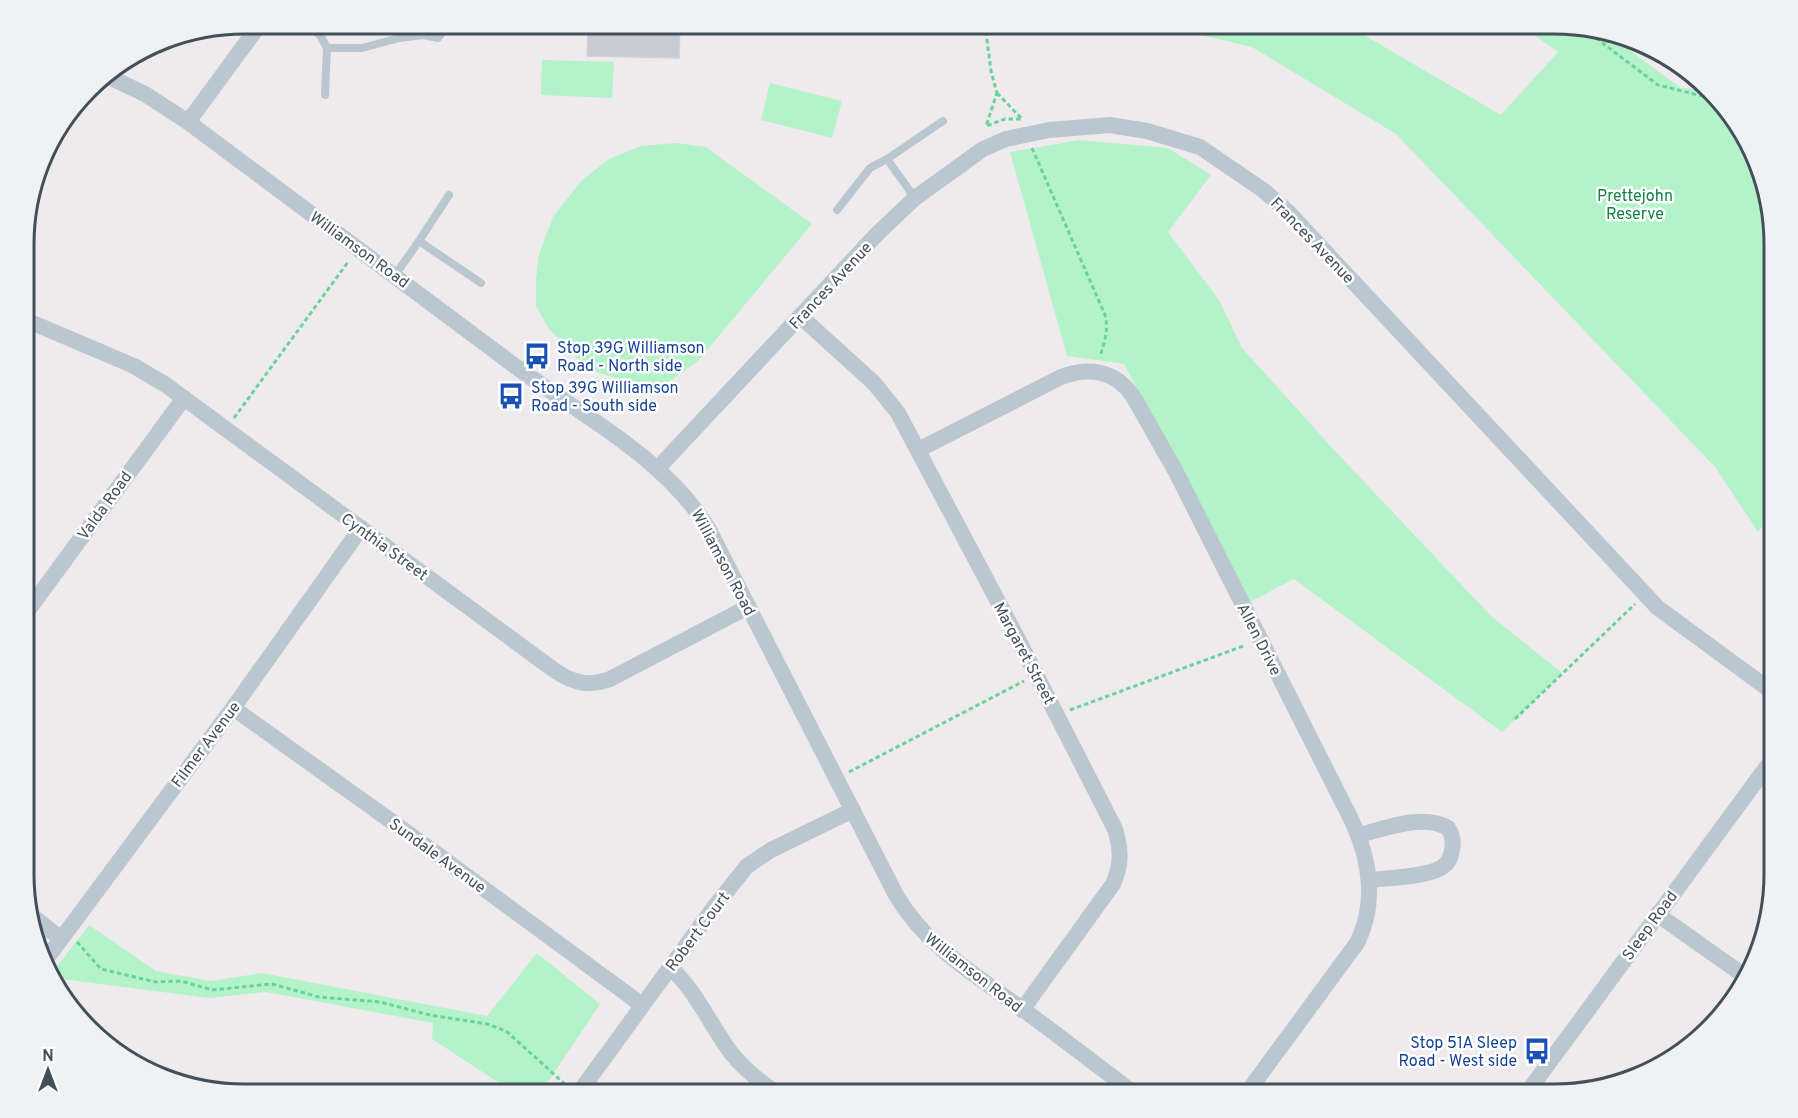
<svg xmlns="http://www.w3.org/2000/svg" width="1798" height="1118" viewBox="0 0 1798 1118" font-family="Overpass,sans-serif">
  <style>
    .green { fill: #b4f2ca }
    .building { fill: #c8cbd2; stroke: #cfd2d8; stroke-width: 1.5 }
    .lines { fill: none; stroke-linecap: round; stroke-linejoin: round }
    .path { stroke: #6ad39b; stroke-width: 3; stroke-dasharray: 4.5 3; stroke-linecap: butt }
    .service { stroke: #bbc7d0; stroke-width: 8 }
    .minor { stroke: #bbc7d0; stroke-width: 16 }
    .labels { text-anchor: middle; stroke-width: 5; stroke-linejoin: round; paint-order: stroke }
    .park-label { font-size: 16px; fill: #0e8143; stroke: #fff }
    .street-label { font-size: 16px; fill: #43505b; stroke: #fff }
    .transit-label { font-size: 16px; fill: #164399; stroke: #fff; text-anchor: start }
    .rim { fill: none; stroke: #43505b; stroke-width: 3 }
  </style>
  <rect width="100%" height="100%" fill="#efebec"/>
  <!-- green -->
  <g class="green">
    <path d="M1155,24H1345L1501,115L1558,52L1519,24H1554L1606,33L1681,88L1703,90L1745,134L1774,230V512L1758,532L1715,467L1396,134L1252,47Z"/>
    <path d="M542,60L614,62L612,98L541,95Z"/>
    <path d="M770,83L842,101L832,138L761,120Z"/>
    <path d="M1080,140L1168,148L1211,175L1168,232L1219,300L1242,348L1335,451L1491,616L1562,673L1502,732L1294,579L1250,602L1124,364L1067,356L1010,152Z"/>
    <path d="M676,143L706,147L812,224L698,361L670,381L648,389L588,369L549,329L536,306V279L539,254L553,217L581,181L609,159L641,146Z"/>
    <path d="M89,925L156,971L211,981L262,973L487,1016L537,953L600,1004L540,1094H516L432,1039L433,1023L266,992L209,998L54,978L52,973Z"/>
  </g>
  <!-- building -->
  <path class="building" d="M588,24H680L679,58L587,56Z"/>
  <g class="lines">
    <!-- path -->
    <g class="path">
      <path d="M985,24L991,71L997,93"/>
      <path d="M1584,29L1658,85L1710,98"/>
      <path d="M997,93L1022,119H1005L986,126Z"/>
      <path d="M1032,148L1105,315C1109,331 1104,342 1100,357"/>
      <path d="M234,418L348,262"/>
      <path d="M1070,710L1246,645"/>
      <path d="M1515,719L1635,604"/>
      <path d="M849,772L1024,681"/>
      <path d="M77,942L101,969L156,982L181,981L212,990L272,984L319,997L380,1002L430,1015L487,1024L506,1031L566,1085"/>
    </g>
    <!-- service -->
    <g class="service">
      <path d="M304,24L320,35L327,48H362L399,38L423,35L438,38L449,24"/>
      <path d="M325,95L327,48"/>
      <path d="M449,195L419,241L481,283"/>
      <path d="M915,198L887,159L943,121"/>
      <path d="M837,210L870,168L887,159"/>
      <path d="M395,275L419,241"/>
    </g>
    <!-- minor -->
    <g class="minor">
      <path d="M105,75L145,94L188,122C297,204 406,284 515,366C581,415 664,457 708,528L896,895C925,945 975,975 1021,1008C1059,1036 1097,1065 1135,1094"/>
      <path d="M188,122L260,24"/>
      <path d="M800,316L874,383L898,413L1021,645L1115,829C1121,849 1122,864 1113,884L1022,1010"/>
      <path d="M26,320L134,366L166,385L554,670C573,683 588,687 610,679L748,607"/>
      <path d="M918,450L1059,378C1087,366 1115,370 1133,396L1176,472L1352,821C1370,859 1377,904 1357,943L1246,1094"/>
      <path d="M657,469L877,234L915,198L983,149L1006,139L1049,130L1110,125L1147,131L1200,147L1263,190L1289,213L1658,608L1774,693"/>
      <path d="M26,613L184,398"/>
      <path d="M233,708L426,846L642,1005"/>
      <path d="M1359,835C1385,829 1422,813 1448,828C1452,834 1454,841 1452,850C1451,858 1447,865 1439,869C1422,877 1389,878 1369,880"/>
      <path d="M1657,914L1746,977"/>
      <path d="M31,915L60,938"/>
      <path d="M47,958L233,708L361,528"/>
      <path d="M670,967C697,992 710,1025 732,1054C745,1070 761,1082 777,1094"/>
      <path d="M578,1094L715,906L747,866L771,850L853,810"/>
      <path d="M1526,1094L1774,757"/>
    </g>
  </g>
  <!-- icons -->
  <defs>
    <g id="bus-bare" transform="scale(2.07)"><path d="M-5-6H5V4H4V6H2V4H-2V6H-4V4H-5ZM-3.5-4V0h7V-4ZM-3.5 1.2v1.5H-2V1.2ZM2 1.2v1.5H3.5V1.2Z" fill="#1a4fb4" stroke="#fff" stroke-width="2.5" paint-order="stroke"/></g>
  </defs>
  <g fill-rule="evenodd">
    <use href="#bus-bare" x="537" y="356"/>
    <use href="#bus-bare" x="511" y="396"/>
    <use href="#bus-bare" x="1537" y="1051"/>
  </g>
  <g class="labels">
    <!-- park labels -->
    <g class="park-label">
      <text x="1635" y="201">Prettejohn<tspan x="1635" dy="18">Reserve</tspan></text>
    </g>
    <!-- street labels -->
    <g class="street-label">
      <text transform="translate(1313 240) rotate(46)" y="6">Frances Avenue</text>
      <text transform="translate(360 249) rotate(36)" y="6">Williamson Road</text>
      <text transform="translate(830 285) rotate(-47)" y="6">Frances Avenue</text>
      <text transform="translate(104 505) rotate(-54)" y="6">Valda Road</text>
      <text transform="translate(385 546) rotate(36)" y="6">Cynthia Street</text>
      <text transform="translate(724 562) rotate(62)" y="6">Williamson Road</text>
      <text transform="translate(1260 639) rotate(63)" y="6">Allen Drive</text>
      <text transform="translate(1025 653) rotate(62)" y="6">Margaret Street</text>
      <text transform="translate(205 744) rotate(-53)" y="6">Filmer Avenue</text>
      <text transform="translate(438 855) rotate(36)" y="6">Sundale Avenue</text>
      <text transform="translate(1649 925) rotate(-54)" y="6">Sleep Road</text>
      <text transform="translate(697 931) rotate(-53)" y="6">Robert Court</text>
      <text transform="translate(974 972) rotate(38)" y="6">Williamson Road</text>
    </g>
    <!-- transit labels -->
    <g class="transit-label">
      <text x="557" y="353">Stop 39G Williamson<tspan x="557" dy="18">Road - North side</tspan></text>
      <text x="531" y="393">Stop 39G Williamson<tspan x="531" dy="18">Road - South side</tspan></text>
      <text x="1517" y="1048" text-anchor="end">Stop 51A Sleep<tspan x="1517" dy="18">Road - West side</tspan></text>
    </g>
  </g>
  <!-- crop -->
  <path d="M0 0H1798V1118H0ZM244 34H1554A210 210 0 0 1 1764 244V874A210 210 0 0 1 1554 1084H244A210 210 0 0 1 34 874V244A210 210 0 0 1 244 34Z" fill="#f0f1f2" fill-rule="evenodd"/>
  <path class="rim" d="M244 34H1554A210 210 0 0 1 1764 244V874A210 210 0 0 1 1554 1084H244A210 210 0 0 1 34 874V244A210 210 0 0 1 244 34Z"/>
  <!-- north arrow -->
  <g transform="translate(48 1070)" stroke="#ffffff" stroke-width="4.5" paint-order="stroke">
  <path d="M0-4.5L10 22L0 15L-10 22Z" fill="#43505b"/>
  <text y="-9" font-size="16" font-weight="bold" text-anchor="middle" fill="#43505b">N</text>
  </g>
</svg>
